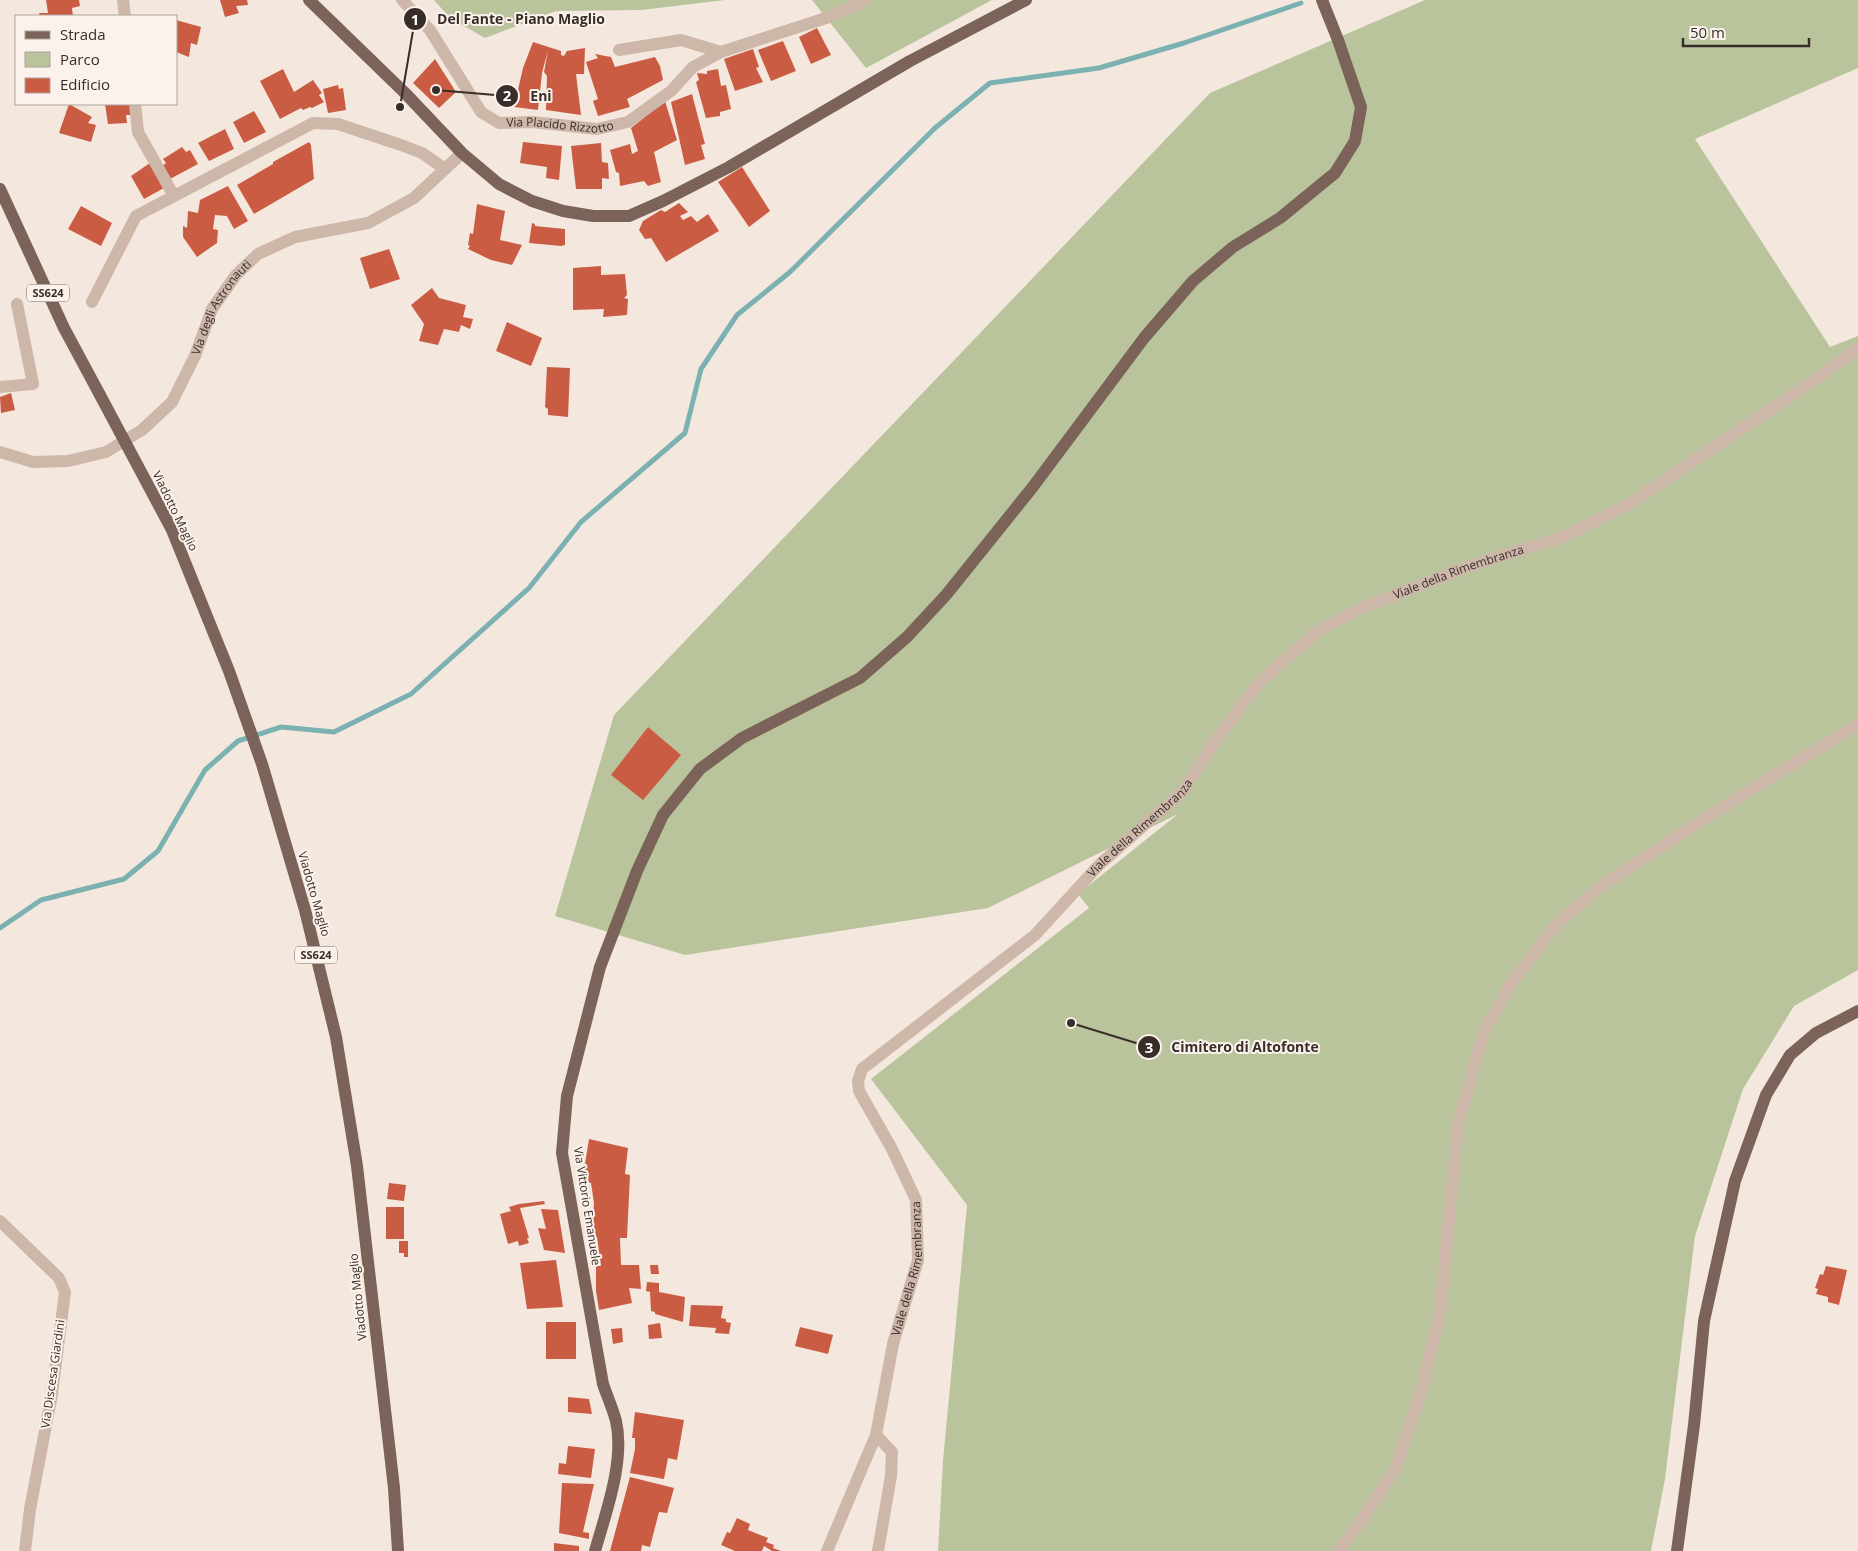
<svg xmlns="http://www.w3.org/2000/svg" width="1858" height="1551" viewBox="0 0 1858 1551" font-family="'Open Sans',sans-serif">
  <style>
    .green { fill: #b9c49d }
    .lines { fill: none; stroke-linecap: round; stroke-linejoin: round }
    .stream { stroke: #7bb2b1; stroke-width: 5 }
    .building { fill: #cb5c44 }
    .minor { stroke: #cdb7a9; stroke-width: 12 }
    .major { stroke: #7c6359; stroke-width: 12 }
    .major-bridge { stroke: #7c6359; stroke-width: 12 }
    .labels { text-anchor: middle; stroke-width: 4; stroke-linejoin: round; paint-order: stroke }
    .shield { fill: #fbf2eb; stroke: #736863; stroke-width: 1 }
    .shield-label { font-size: 11px; font-weight: bold; fill: #392d29 }
    .street-label { font-size: 12px; fill: #392d29; stroke: #fbf2eb }
    .leader { fill: none; stroke: #392d29; stroke-width: 2 }
    .callout-dot { fill: #392d29; stroke: #fbf2eb; stroke-width: 2 }
    .mark-label { font-size: 15px; text-anchor: middle; font-weight: bold; fill: #fff }
    .callout-label { font-size: 14px; text-anchor: middle; font-weight: bold; fill: #392d29; stroke: #fbf2eb; stroke-width: 4; stroke-linejoin: round; paint-order: stroke }
  </style>
  <rect width="100%" height="100%" fill="#f4e8de"/>
  <!-- green -->
  <g class="green">
    <path d="M434,0H725L641,10L556,11L485,38L450,18Z"/>
    <path d="M812,0H992L866,68Z"/>
    <path d="M1425,0H1858V68L1695,139L1830,347L1858,336V970L1794,1006L1743,1089L1695,1236L1665,1479L1651,1551H938L943,1461L967,1205L871,1079L1089,908L1078,894L1178,814L988,908L685,955L555,916L614,715L1210,93Z"/>
  </g>
  <g class="lines">
    <!-- stream -->
    <path class="stream" d="M0,928L41,900L124,879L158,851L205,770L238,741L281,727L334,732L411,694L529,588L581,522L685,433L701,369L737,315L790,272L935,128L990,83L1099,68L1184,43L1301,3"/>
  </g>
  <!-- building -->
  <g class="building">
    <path d="M46,0H79L80,6L72,8L73,16H40L39,13H48Z"/>
    <path d="M220,0H247L248,5L236,6L239,13L225,17Z"/>
    <path d="M176,20L201,27L197,45L191,43L189,57L176,52Z"/>
    <path d="M817,28L831,55L811,64L799,37Z"/>
    <path d="M783,41L796,71L771,81L758,50Z"/>
    <path d="M533,42L561,51V55L564,56L567,51L585,48L584,74H576L581,115L546,110L547,76L544,72L548,50L542,73L538,110L514,107L523,68Z"/>
    <path d="M753,49L759,67L756,68L763,82L735,91L724,59Z"/>
    <path d="M595,54L611,57L615,67L655,57L660,66L663,80L627,99L630,107L598,116L593,101L598,99L586,62L598,58Z"/>
    <path d="M435,59L456,92L439,108L413,83Z"/>
    <path d="M283,69L294,92L313,80L322,93L319,95L324,102L312,108L310,107L303,110L301,108L280,119L260,81Z"/>
    <path d="M718,69L721,86L726,85L731,109L720,112V116L706,118L696,82L699,80L697,73L707,74V71Z"/>
    <path d="M338,85L339,89L343,88L346,110L328,113L323,89Z"/>
    <path d="M692,94L705,144L701,145L705,159L685,165L671,102Z"/>
    <path d="M665,101L677,140L654,152L661,182L648,186L644,181L620,186L619,173L616,172L610,150L630,144L632,154L638,151L631,128Z"/>
    <path d="M69,104L92,117L88,123L96,125L91,142L59,133Z"/>
    <path d="M105,104H132L133,115H126L127,123L108,124Z"/>
    <path d="M254,111L266,132L244,143L233,122Z"/>
    <path d="M225,129L234,149L209,161L198,143Z"/>
    <path d="M309,142L311,145L314,179L254,214L237,185L273,164V162Z"/>
    <path d="M523,142L562,146L559,180L546,178L547,167L520,163Z"/>
    <path d="M601,143L602,162L608,163L609,179L602,178V189H576L571,146Z"/>
    <path d="M182,147L186,152L190,150L198,164L170,179L161,167L166,163L163,159Z"/>
    <path d="M150,163L164,188L144,199L131,176Z"/>
    <path d="M742,167L770,211L749,227L718,182Z"/>
    <path d="M228,186L248,221L234,229L227,216L215,215L213,229L218,230L217,243L197,257L183,237V226L187,228L188,211L198,213L200,200Z"/>
    <path d="M679,203L688,212L680,216L683,220L691,216L697,222L708,214L719,231L666,262L651,238L645,239L639,230L643,221L661,210L665,212Z"/>
    <path d="M477,204L505,211L500,240L522,245L512,265L491,260L468,249L470,246L468,245L470,233L473,234Z"/>
    <path d="M81,206L112,223L101,246L68,229Z"/>
    <path d="M532,223L535,224V226L565,229V245L561,246L529,243Z"/>
    <path d="M389,249L400,279L370,289L360,258Z"/>
    <path d="M601,266V275L625,274L627,295L624,298L628,299L627,315L603,317L604,309L573,310V268Z"/>
    <path d="M432,288L439,298L466,305L463,317L473,319L470,329L461,325L459,332L444,329L438,345L419,341L424,324L411,305Z"/>
    <path d="M507,322L542,338L531,366L496,351Z"/>
    <path d="M547,367L570,368L568,417L548,415V409L545,407Z"/>
    <path d="M11,393L15,410L1,413L0,397Z"/>
    <path d="M648,727L681,755L643,800L611,775Z"/>
    <path d="M589,1139L628,1148L625,1174L630,1175L627,1238H620L621,1265H639L641,1289L629,1288L632,1303L599,1310L596,1291V1266H601L597,1237H592L594,1203L591,1183L582,1182Z"/>
    <path d="M389,1183L406,1185L404,1201L387,1199Z"/>
    <path d="M544,1201L545,1204L520,1208L529,1238H527L529,1243L519,1246L518,1241L508,1244L500,1214L511,1211L509,1207L519,1204Z"/>
    <rect x="386" y="1207" width="18" height="32"/>
    <path d="M541,1209L558,1210L565,1253L544,1250L538,1228L546,1229Z"/>
    <path d="M399,1241H408V1257H404V1253H399Z"/>
    <path d="M556,1260L563,1307L527,1309L520,1263Z"/>
    <path d="M650,1265H658L659,1274H651Z"/>
    <path d="M1826,1266L1847,1270L1839,1305L1828,1302V1297L1816,1294L1818,1289L1815,1288L1820,1274L1823,1275Z"/>
    <path d="M647,1282L659,1283V1292L685,1297L683,1322L655,1314V1312L651,1311L650,1292L655,1293L646,1291Z"/>
    <path d="M691,1305L723,1306L721,1318L726,1319V1322L731,1323L729,1334L715,1333L716,1328L689,1326Z"/>
    <rect x="546" y="1322" width="30" height="37"/>
    <path d="M660,1323L662,1338L649,1339L648,1325Z"/>
    <path d="M800,1327L833,1335L828,1354L795,1346Z"/>
    <path d="M622,1328L623,1342L613,1344L611,1329Z"/>
    <path d="M568,1397L589,1399L592,1414L568,1412Z"/>
    <path d="M635,1412L684,1420L677,1460L668,1458L664,1479L630,1473L635,1449V1438H632Z"/>
    <path d="M568,1446L595,1449L591,1478L558,1474L559,1463L566,1464Z"/>
    <path d="M630,1477L674,1488L667,1513L659,1512L650,1547L642,1545L641,1551H610Z"/>
    <path d="M562,1483L594,1484L583,1532L589,1533V1539L559,1533Z"/>
    <path d="M737,1518L750,1524L748,1530L768,1538L766,1542L774,1545L773,1548L781,1551H772L764,1546L762,1551H735L721,1545L727,1532L730,1533Z"/>
    <path d="M554,1543L579,1546V1551H554Z"/>
  </g>
  <g class="lines">
    <!-- minor -->
    <g class="minor">
      <path d="M123,0L125,16"/>
      <path id="s1" d="M402,0L430,30L481,112L499,123L532,122L597,129L628,122L671,91L693,67L721,52L829,17L866,0"/>
      <path d="M619,50L681,40L721,52"/>
      <path d="M135,104L138,132L174,196"/>
      <path d="M92,302L136,216L313,123L338,124L401,145L422,153L445,169"/>
      <path d="M0,387L33,384L17,304"/>
      <path id="s2" d="M0,452L33,462L68,461L106,452L142,430L172,402L195,356L212,309L236,275L258,254L295,237L368,223L414,198L462,153"/>
      <path d="M0,1221L59,1278L65,1292L52,1394L30,1509L25,1551"/>
      <path d="M876,1435L892,1452L891,1476L878,1551"/>
      <path id="s3" d="M827,1551L876,1435L893,1344L918,1260L916,1200L892,1149L859,1091L858,1081L862,1069L1035,935L1100,864L1182,792L1220,734L1259,683L1316,632L1362,608L1467,567L1565,536L1632,502L1797,392L1858,348"/>
      <path d="M1339,1551L1359,1524L1396,1468L1422,1389L1440,1313L1458,1125L1484,1031L1511,984L1555,926L1598,888L1707,817L1858,724"/>
    </g>
    <!-- major -->
    <g class="major">
      <path d="M309,0L405,93L462,153L499,184L532,201L563,211L593,216H629L663,201L729,167L910,61L1026,0"/>
      <path d="M0,189L64,328L100,395"/>
      <path d="M595,1551C606,1512 625,1461 616,1421C613,1409 607,1396 603,1384L562,1153L567,1096L600,967L637,871L663,815L700,769L742,738L860,678L907,637L946,595L1032,488L1144,338L1193,281L1233,247L1280,218L1335,173L1355,141L1361,107L1338,40L1322,0"/>
      <path d="M1677,1551L1694,1425L1704,1321L1735,1181L1766,1095L1790,1055L1816,1033L1858,1011"/>
    </g>
    <!-- major-bridge -->
    <path class="major-bridge" d="M100,395L172,530L229,671L262,764L305,910L336,1037L357,1166L394,1488L398,1551"/>
  </g>
  <g class="labels">
    <!-- shield labels -->
    <g class="shield">
      <rect x="27" y="284.5" width="42" height="17" rx="4"/>
      <rect x="295" y="946.5" width="42" height="17" rx="4"/>
    </g>
    <g class="shield-label">
      <text x="48" y="297">SS624</text>
      <text x="316" y="959">SS624</text>
    </g>
    <!-- street labels -->
    <g class="street-label">
      <text dy="4" stroke="none"><textPath href="#s1" startOffset="220">Via Placido Rizzotto</textPath></text>
      <text dy="4" stroke="none"><textPath href="#s2" startOffset="299">Via degli Astronauti</textPath></text>
      <text transform="translate(175 511) rotate(64)" y="4">Viadotto Maglio</text>
      <text dy="4" stroke="none"><textPath href="#s3" startOffset="1301">Viale della Rimembranza</textPath></text>
      <text dy="4" stroke="none"><textPath href="#s3" startOffset="881">Viale della Rimembranza</textPath></text>
      <text transform="translate(314 894) rotate(74)" y="4">Viadotto Maglio</text>
      <text transform="translate(587 1206) rotate(81)" y="4">Via Vittorio Emanuele</text>
      <text dy="4" stroke="none"><textPath href="#s3" startOffset="296">Viale della Rimembranza</textPath></text>
      <text transform="translate(358 1297) rotate(-96)" y="4">Viadotto Maglio</text>
      <text transform="translate(53 1374) rotate(-82)" y="4">Via Discesa Giardini</text>
    </g>
  </g>
  <!-- callouts -->
  <path class="leader" d="M400 107L415 19M436 90L507 96M1071 1023L1149 1047"/>
  <g class="callout-dot">
    <circle cx="400" cy="107" r="5"/>
    <circle cx="436" cy="90" r="5"/>
    <circle cx="1071" cy="1023" r="5"/>
    <circle cx="415" cy="19" r="12"/>
    <circle cx="507" cy="96" r="12"/>
    <circle cx="1149" cy="1047" r="12"/>
  </g>
  <g class="mark-label">
    <text x="415" y="25">1</text>
    <text x="507" y="101">2</text>
    <text x="1149" y="1053">3</text>
  </g>
  <g class="callout-label">
    <text x="521" y="24">Del Fante - Piano Maglio</text>
    <text x="541" y="101">Eni</text>
    <text x="1245" y="1052">Cimitero di Altofonte</text>
  </g>
  <!-- legend -->
  <rect x="15" y="15" width="162" height="90" fill="#fbf2eb" stroke="#ada39d"/>
  <rect x="25" y="31" width="25" height="8" fill="#7c6359" stroke="#ada39d"/>
  <text x="60" y="40" font-size="15" fill="#392d29">Strada</text>
  <rect x="25" y="52" width="25" height="15" fill="#b9c49d" stroke="#ada39d"/>
  <text x="60" y="65" font-size="15" fill="#392d29">Parco</text>
  <rect x="25" y="78" width="25" height="15" fill="#cb5c44" stroke="#ada39d"/>
  <text x="60" y="90" font-size="15" fill="#392d29">Edificio</text>
  <!-- scale -->
  <path d="M1683 38v8h126v-8" fill="none" stroke="#392d29" stroke-width="2.5"/>
  <text x="1690" y="38" font-size="15" fill="#392d29" stroke="#fbf2eb" stroke-width="4" paint-order="stroke">50 m</text>
</svg>
